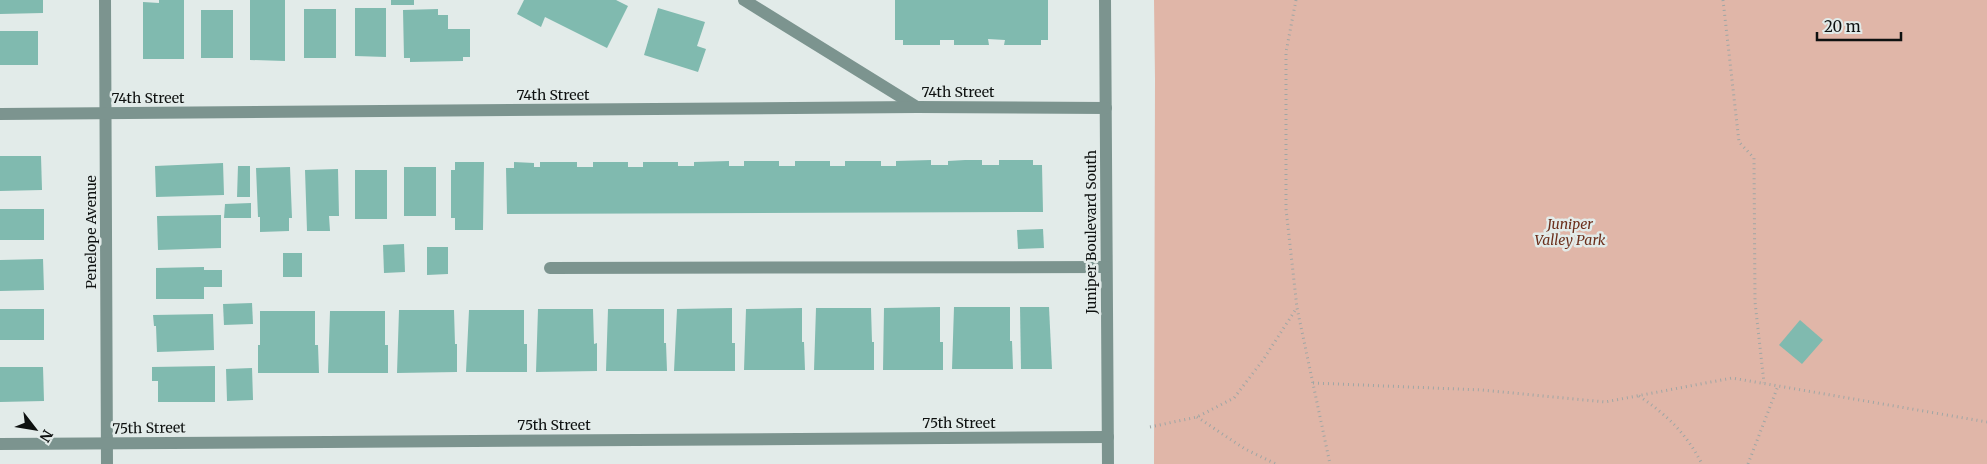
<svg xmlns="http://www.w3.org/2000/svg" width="1987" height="464" viewBox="0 0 1987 464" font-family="Merriweather,serif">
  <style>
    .green { fill: #e0b6a8 }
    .building { fill: #80baaf }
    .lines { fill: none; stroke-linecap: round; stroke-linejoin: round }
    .path { stroke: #9fa6a4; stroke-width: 3; stroke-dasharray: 1 4; stroke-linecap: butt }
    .minor { stroke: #7c948f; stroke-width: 12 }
    .labels { text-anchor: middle; stroke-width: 5; stroke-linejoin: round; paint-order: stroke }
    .street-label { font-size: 14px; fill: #0e1110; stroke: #e2ebe9 }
    .park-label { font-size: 14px; font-style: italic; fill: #6b2f1b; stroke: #e2ebe9 }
  </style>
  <rect width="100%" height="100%" fill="#e2ebe9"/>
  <!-- green -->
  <path class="green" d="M1154,0H1987V464H1154L1155,79Z"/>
  <!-- building -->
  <g class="building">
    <path d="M0,0H43V13L0,14Z"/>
    <path d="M159,0H184V59H143V2L159,3Z"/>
    <path d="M250,0H285V61L250,60Z"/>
    <rect x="391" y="0" width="23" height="5"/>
    <path d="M524,0H616L628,6L607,48L545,17L541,27L517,14Z"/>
    <path d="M895,0H1048V40H1041V45H1004L1005,40L988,39L989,45H954V40H940V45H903V40H895Z"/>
    <path d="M355,8H386V57L355,56Z"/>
    <path d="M658,8L705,22L697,46L706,49L698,72L644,55Z"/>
    <rect x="304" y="9" width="32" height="49"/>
    <path d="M438,9V15H448V29H470V57H463V61L410,62V58H404L403,10Z"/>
    <rect x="201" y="10" width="32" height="48"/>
    <rect x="0" y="31" width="38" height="34"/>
    <path d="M0,156H41L42,190L0,191Z"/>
    <path d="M931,160V165H948V161L965,160H982V165H999V160H1033V165H1042L1043,212L507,214L506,168H514V162L534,163V167H540V162H577V167H593V162H628V167H643V162H678V166H694V162L729,161V166H744V161H779V166H795V161H830V166H845V161H881V166H896V161Z"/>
    <path d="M455,162H484L483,230H455V218H451V170H455Z"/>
    <path d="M223,163L224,195L156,197L155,166Z"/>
    <path d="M238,166H250V197H237Z"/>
    <path d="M290,167L292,218H289V231L260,232V217H258L256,168Z"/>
    <rect x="404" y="167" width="32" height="49"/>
    <path d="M338,169L339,216H329L330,231H307L305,170Z"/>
    <rect x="355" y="170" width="32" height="49"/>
    <path d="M251,203V218H224L225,204Z"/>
    <rect x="0" y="209" width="44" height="31"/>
    <path d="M221,215V248L158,250L157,216Z"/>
    <path d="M1043,229L1044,248L1018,249L1017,230Z"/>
    <path d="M404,244L405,272L384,273L383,245Z"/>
    <path d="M427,247H448V274L427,275Z"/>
    <rect x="283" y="253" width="19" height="24"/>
    <path d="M43,259L44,290L0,291V260Z"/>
    <path d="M204,267V270H222V287H204V299H156V268Z"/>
    <path d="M252,303L253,324L224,325L223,304Z"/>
    <path d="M940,307V342H943V370H883L884,308Z"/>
    <path d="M954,307H1010V341H1012L1013,369H952Z"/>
    <path d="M1020,307H1049L1052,369H1021Z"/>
    <path d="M732,308V343H735V371H674L677,309Z"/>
    <path d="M802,308V342H804L805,370H744L746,309Z"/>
    <path d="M816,308H871L872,342H874V370H814Z"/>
    <rect x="0" y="309" width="44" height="31"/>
    <path d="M538,309H593L594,344L597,343V371L536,372Z"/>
    <path d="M608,309H664V343H666L667,371H606Z"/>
    <path d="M399,310H454L455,344H457V372L397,373Z"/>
    <path d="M469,310H524V344H527V372H466Z"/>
    <path d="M260,311H315V345H318L319,373H258V345H260Z"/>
    <path d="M330,311H385V345H388V373H328Z"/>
    <path d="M213,314L214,350L157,352L156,326H154L153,315Z"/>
    <path d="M1800,320L1823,340L1802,364L1779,345Z"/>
    <path d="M215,366V402H158V381H152V367Z"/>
    <path d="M0,367H43L44,401L0,402Z"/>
    <path d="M252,368L253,400L227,401L226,369Z"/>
  </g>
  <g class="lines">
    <!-- path -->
    <g class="path">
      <path d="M1296,0L1286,52V209L1297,308L1330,464"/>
      <path d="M1723,0L1739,142L1754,158L1755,302L1764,383"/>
      <path d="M1313,383L1482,390L1605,402L1732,378L1987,422"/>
      <path d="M1639,396C1667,415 1686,433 1702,464"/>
      <path d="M1197,417L1245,449L1276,464"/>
      <path d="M1150,427L1197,417L1234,398L1263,360L1296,309"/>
      <path d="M1748,464L1778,386"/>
    </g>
    <!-- minor -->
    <g class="minor">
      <path d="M105,0L107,464"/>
      <path d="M744,0L917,107"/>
      <path d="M1105,0L1108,464"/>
      <path d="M0,114L917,107L1106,108"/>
      <path d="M550,268L1106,267"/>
      <path d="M0,444L1108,437"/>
    </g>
  </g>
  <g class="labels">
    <!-- street labels -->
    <g class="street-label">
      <text x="958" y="97">74th Street</text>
      <text x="553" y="100">74th Street</text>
      <text x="148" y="103">74th Street</text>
      <text transform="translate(91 232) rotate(-90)" y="5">Penelope Avenue</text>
      <text transform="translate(1091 232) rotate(-90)" y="5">Juniper Boulevard South</text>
      <text x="959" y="428">75th Street</text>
      <text x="554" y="430">75th Street</text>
      <text transform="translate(149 428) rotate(-1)" y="5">75th Street</text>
    </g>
    <!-- park labels -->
    <g class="park-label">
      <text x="1570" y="229">Juniper<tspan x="1570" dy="16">Valley Park</tspan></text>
    </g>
  </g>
  <!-- north arrow -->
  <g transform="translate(35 429) rotate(121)" stroke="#e2ebe9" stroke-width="4" paint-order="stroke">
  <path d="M0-4L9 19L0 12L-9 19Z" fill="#0e1110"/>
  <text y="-8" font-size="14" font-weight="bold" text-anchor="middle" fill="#0e1110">N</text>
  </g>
  <!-- scale -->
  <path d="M1817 32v8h84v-8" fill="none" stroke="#0e1110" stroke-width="2.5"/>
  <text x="1824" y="32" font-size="15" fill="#0e1110" stroke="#e2ebe9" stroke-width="4" paint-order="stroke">20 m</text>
</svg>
